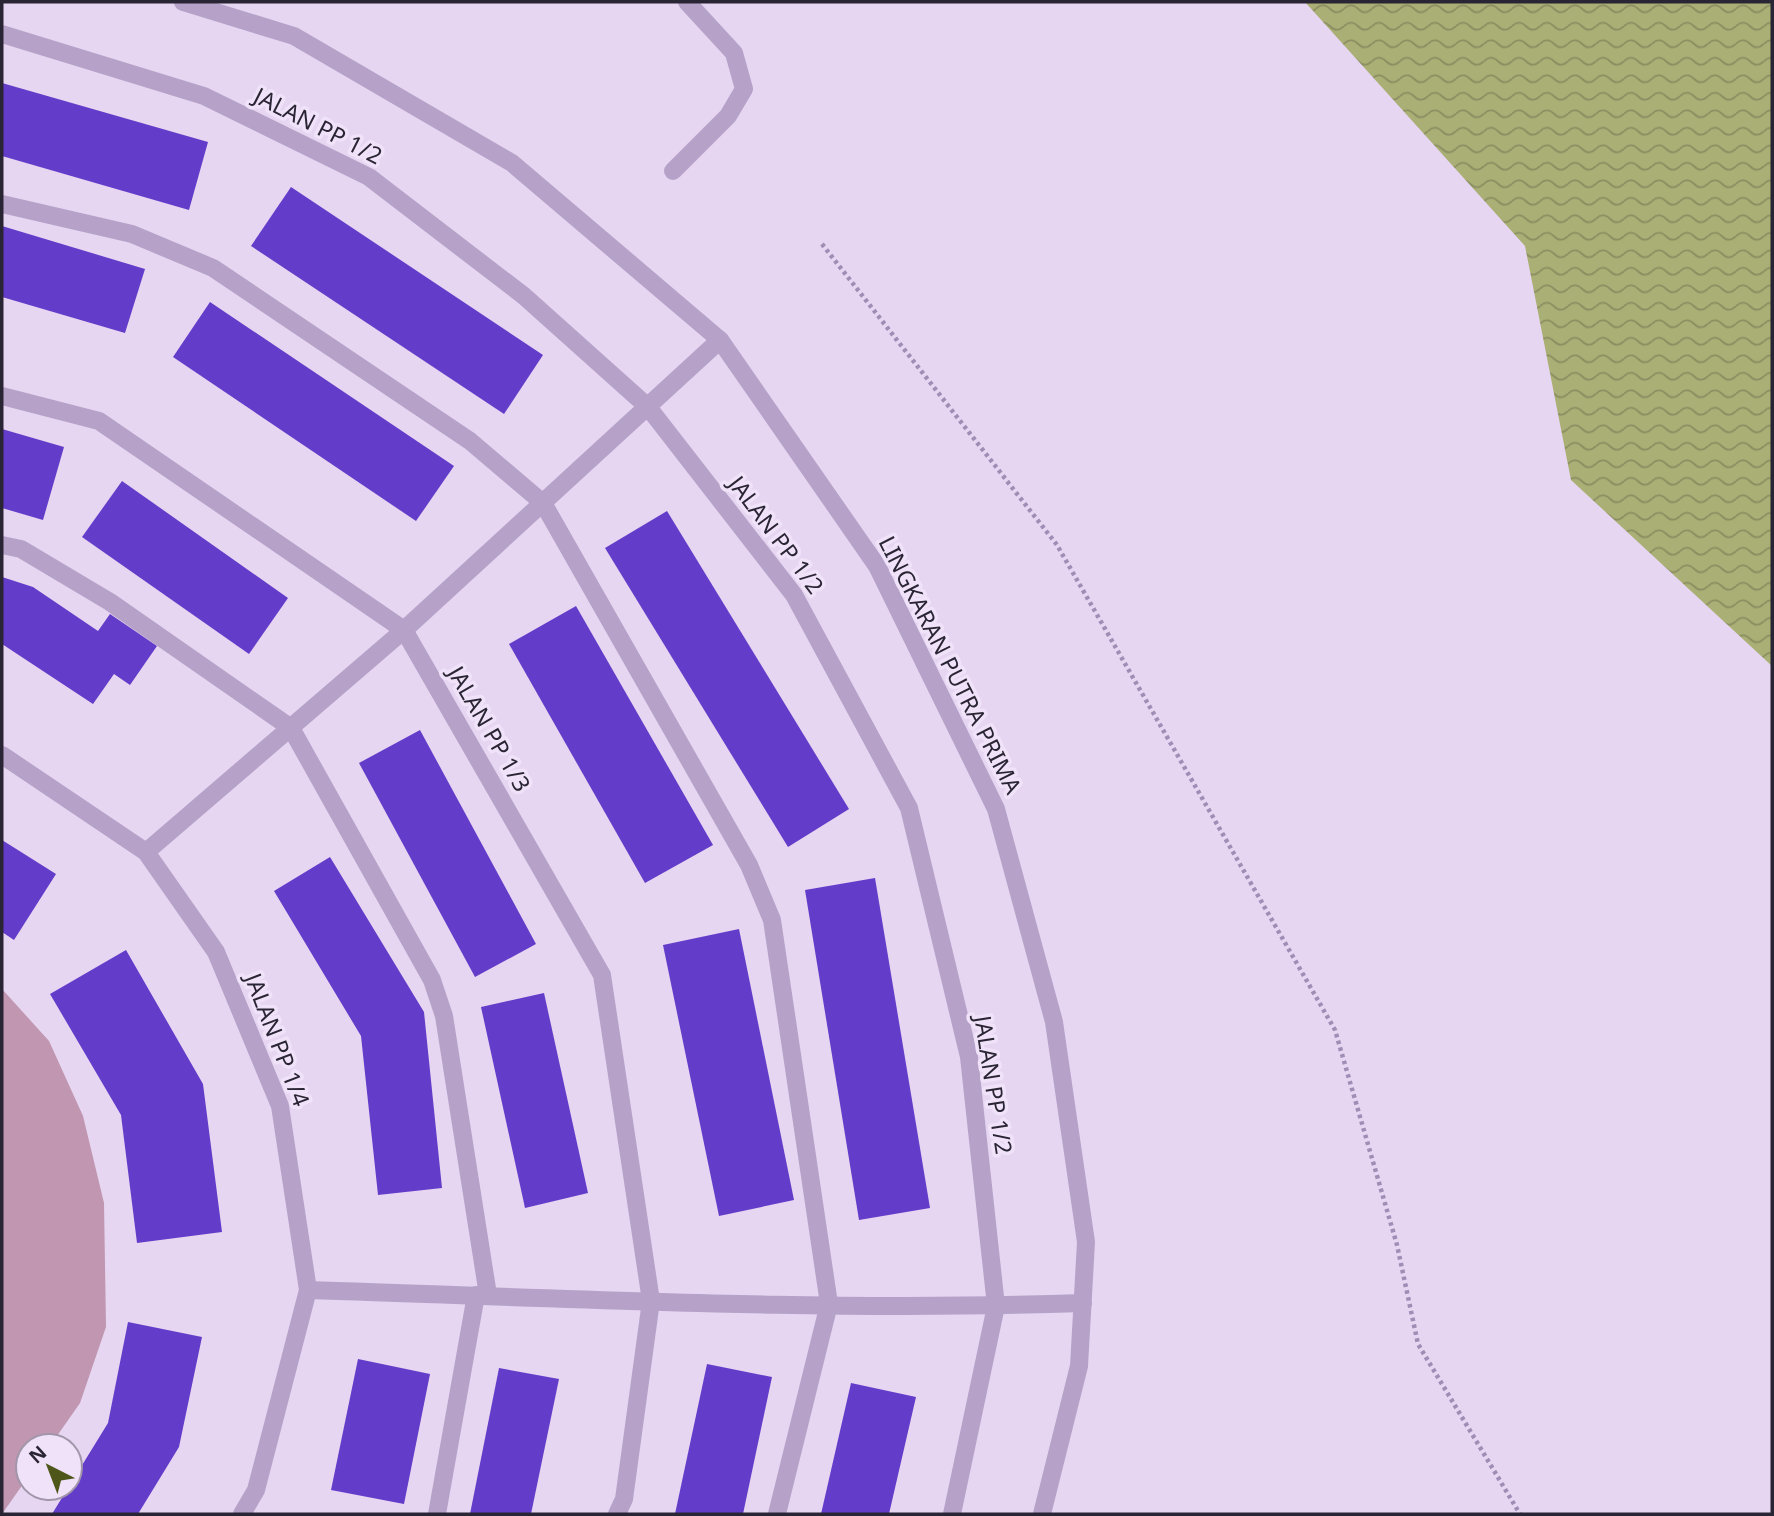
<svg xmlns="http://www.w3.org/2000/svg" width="1774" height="1516" viewBox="0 0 1774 1516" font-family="'Noto Sans',sans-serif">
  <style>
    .park { fill: #c096b0 }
    .water { fill: url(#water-waves) }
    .building { fill: #643cca }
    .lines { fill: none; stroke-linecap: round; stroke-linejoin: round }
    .path { stroke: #a08db5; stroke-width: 4.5; stroke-dasharray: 3.5 3.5; stroke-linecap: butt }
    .minor { stroke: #b6a2c9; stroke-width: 18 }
    .labels { text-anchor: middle; stroke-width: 7; stroke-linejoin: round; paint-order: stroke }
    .street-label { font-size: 23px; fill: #2a2534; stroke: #f0e2f9 }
  </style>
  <defs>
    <pattern id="water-waves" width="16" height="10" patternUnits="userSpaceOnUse" patternTransform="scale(1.75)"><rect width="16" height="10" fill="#aaaf75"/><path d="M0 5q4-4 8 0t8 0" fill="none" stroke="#8b8e61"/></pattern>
  </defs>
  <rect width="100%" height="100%" fill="#e6d6f1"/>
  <!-- park -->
  <path class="park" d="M2,989L49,1041L83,1116L104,1203L106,1327L80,1403L50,1446H28V1477L2,1514Z"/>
  <!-- water -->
  <path class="water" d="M1305,2H1772V666L1571,480L1525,246Z"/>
  <!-- building -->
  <g class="building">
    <path d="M2,83L208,142L189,210L2,156Z"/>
    <path d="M291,187L543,355L504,414L251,246Z"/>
    <path d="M2,226L145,269L125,333L2,297Z"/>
    <path d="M210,302L454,466L416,521L173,357Z"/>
    <path d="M2,429L64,447L43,520L2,508Z"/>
    <path d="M122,481L288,598L249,654L82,537Z"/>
    <path d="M667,511L849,809L788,847L605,548Z"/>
    <path d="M2,577L33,587L98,631L110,614L157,646L130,685L114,674L93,704L2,644Z"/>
    <path d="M576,606L713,845L645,883L509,644Z"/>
    <path d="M420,730L536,944L475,977L359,763Z"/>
    <path d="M2,840L56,874L14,940L2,932Z"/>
    <path d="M330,857L424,1012L442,1188L378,1195L361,1036L274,891Z"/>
    <path d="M875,878L930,1208L859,1220L805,890Z"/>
    <path d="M739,929L794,1200L719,1216L663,945Z"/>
    <path d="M126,950L203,1084L222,1232L137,1243L121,1115L50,994Z"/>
    <path d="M544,993L588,1193L525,1208L481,1007Z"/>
    <path d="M128,1322L202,1337L179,1447L138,1514H52L108,1423Z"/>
    <path d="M358,1359L430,1374L404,1504L331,1490Z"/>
    <path d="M707,1364L772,1377L743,1514H675Z"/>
    <path d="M499,1368L559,1379L531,1514H470Z"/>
    <path d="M851,1383L916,1397L889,1514H821Z"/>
  </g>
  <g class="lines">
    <!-- path -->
    <path class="path" d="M822,244L1057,545L1335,1030L1397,1245L1418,1344L1520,1514"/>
    <!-- minor -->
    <g class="minor">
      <path d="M183,2L294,36L512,163L720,340L877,566L996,809L1054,1022L1086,1242L1079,1366L1042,1514"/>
      <path d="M2,34L204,96L369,177L524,296L648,407L794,595L909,808L969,1057L996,1306L952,1514"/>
      <path d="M673,171L728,116L744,89L734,53L687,2"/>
      <path d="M2,204L132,234L213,268L470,441L543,503L749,865L772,920L829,1304L777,1514"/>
      <path d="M2,396L99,421L404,630L602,975L651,1301L624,1499L617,1514"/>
      <path d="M2,545L21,549L110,602L291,728L432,980L444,1016L488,1295"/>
      <path d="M2,755L146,852L216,952L280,1106L308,1290L256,1490L242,1514"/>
      <path d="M146,852L404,630L720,340"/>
      <path d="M308,1290C566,1298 825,1312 1083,1303"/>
      <path d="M437,1514L476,1295"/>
    </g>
  </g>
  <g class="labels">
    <!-- street labels -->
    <g class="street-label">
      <text transform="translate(318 126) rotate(27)" y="8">JALAN PP 1/2</text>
      <text transform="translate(776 535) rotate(53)" y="8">JALAN PP 1/2</text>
      <text transform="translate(950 665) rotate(63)" y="8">LINGKARAN PUTRA PRIMA</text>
      <text transform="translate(489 729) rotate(60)" y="8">JALAN PP 1/3</text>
      <text transform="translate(277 1040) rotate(69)" y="8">JALAN PP 1/4</text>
      <text transform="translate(993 1085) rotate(81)" y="8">JALAN PP 1/2</text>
    </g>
  </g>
  <!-- border -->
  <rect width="1774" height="1516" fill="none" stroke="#2a2534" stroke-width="7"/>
  <!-- north arrow -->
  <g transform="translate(49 1467) rotate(318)"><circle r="33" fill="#f0e2f9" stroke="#a196aa" stroke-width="2"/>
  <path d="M0-5L12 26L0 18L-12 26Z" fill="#4f561a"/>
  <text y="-10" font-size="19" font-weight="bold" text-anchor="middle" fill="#2a2534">N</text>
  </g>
</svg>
